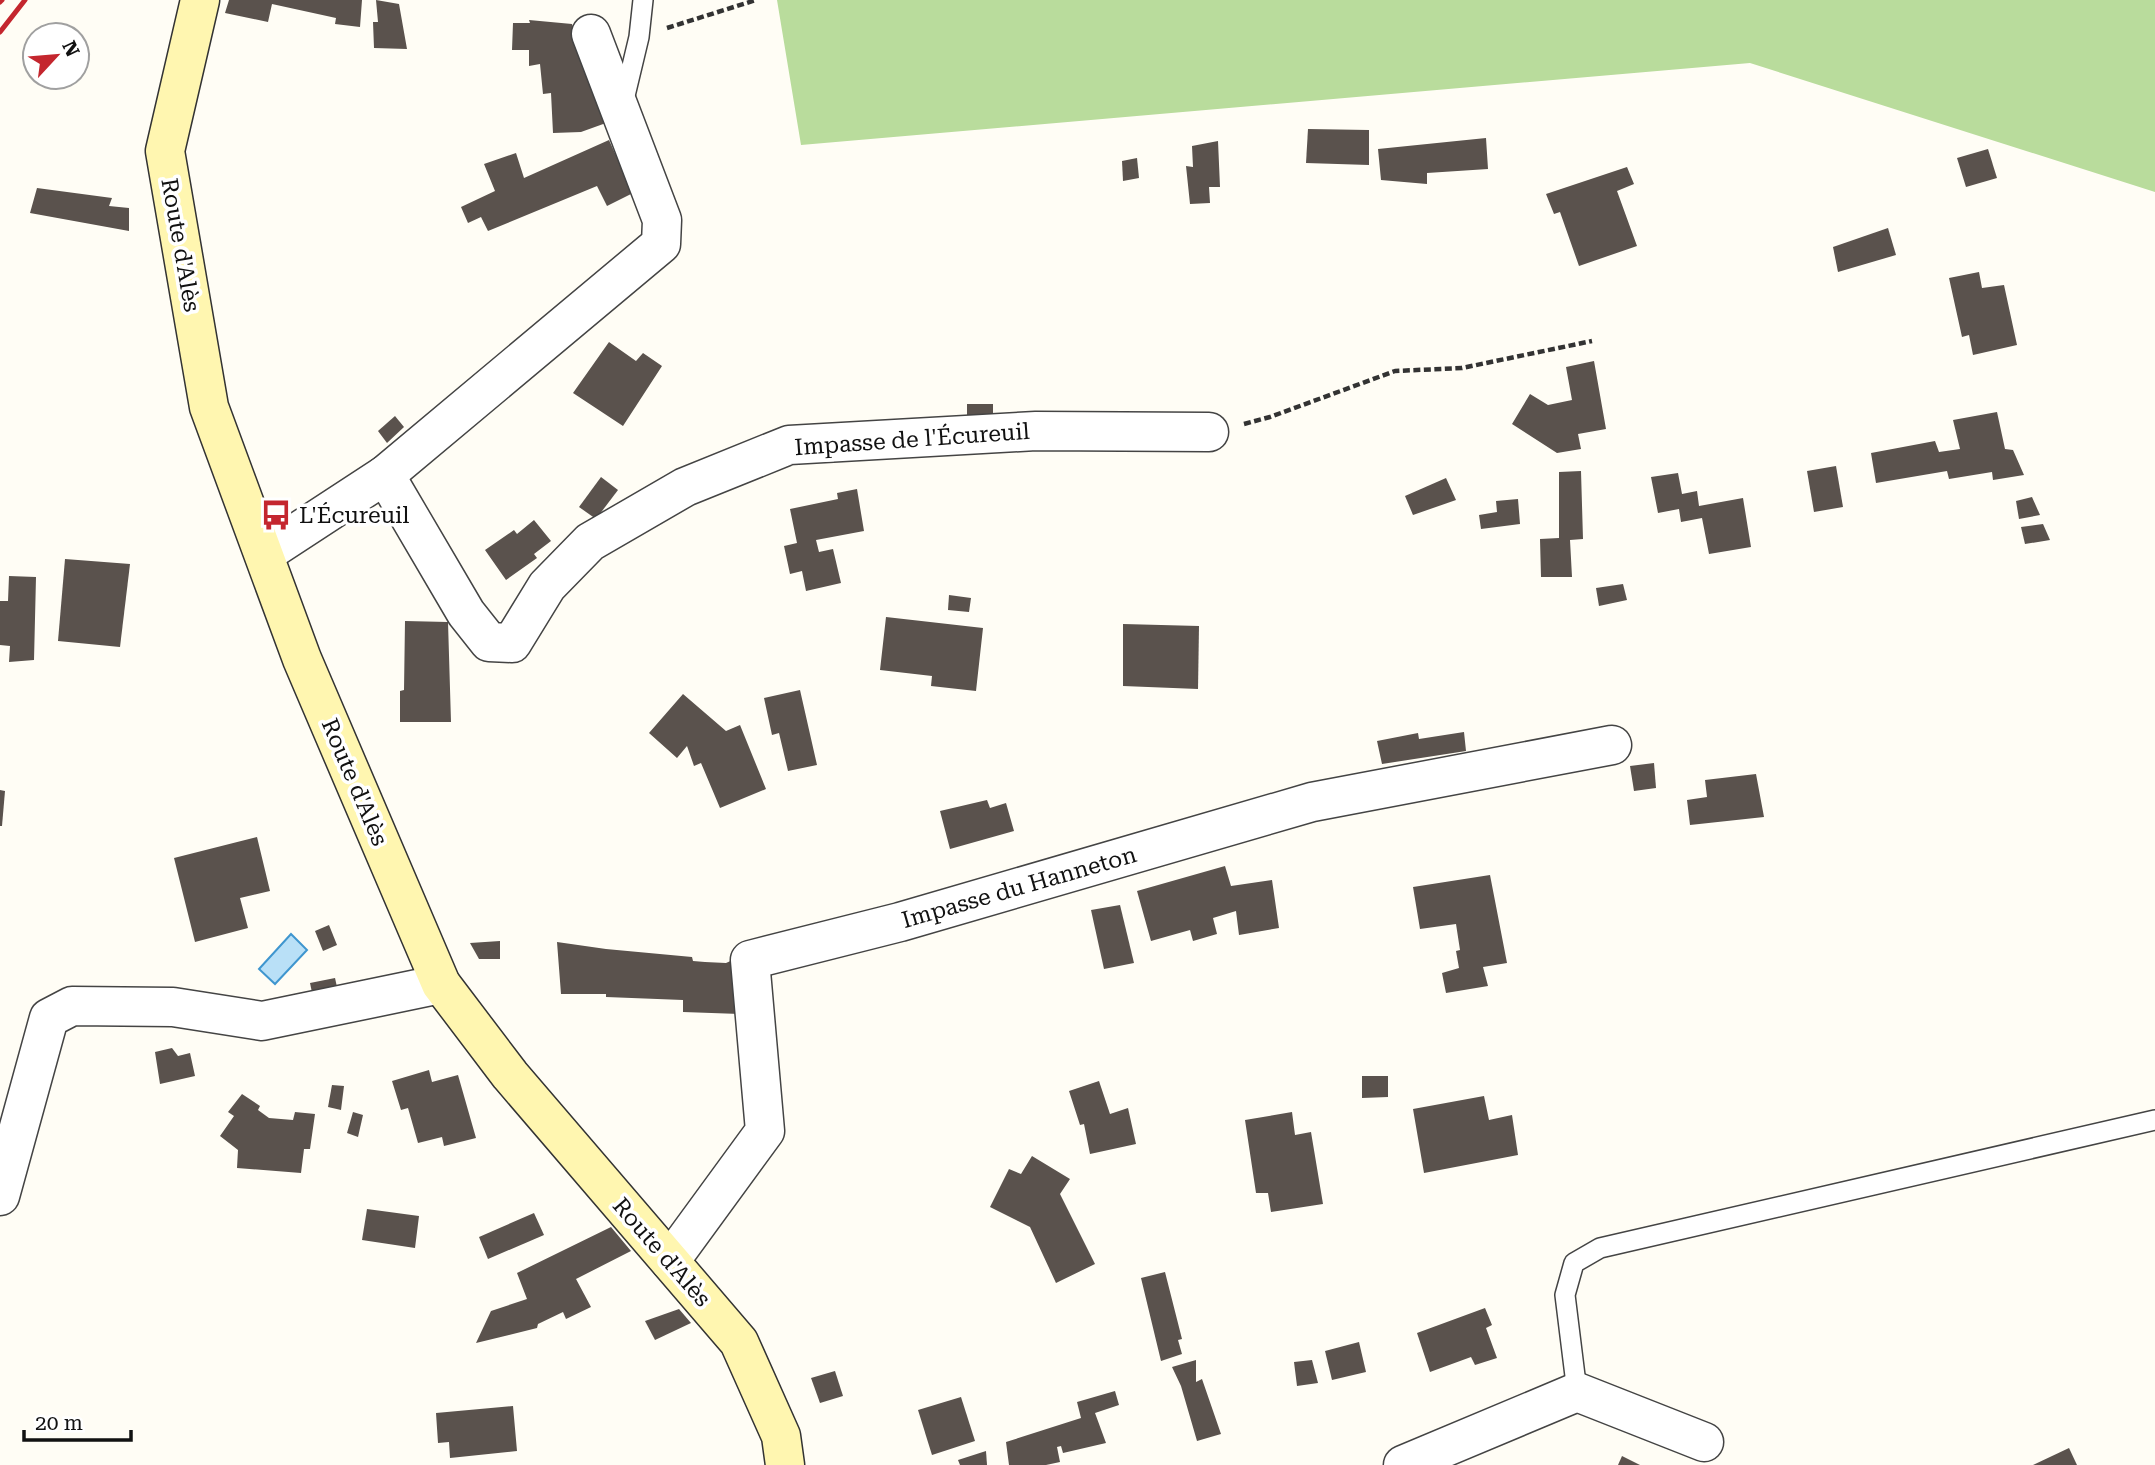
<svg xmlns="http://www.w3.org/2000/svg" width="2155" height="1465" viewBox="0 0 2155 1465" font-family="'Roboto Serif',serif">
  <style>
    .forest { fill: #b9dc9c }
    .water { fill: #b9e0f7; stroke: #3f96cf; stroke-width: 2 }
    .building { fill: #5a524d }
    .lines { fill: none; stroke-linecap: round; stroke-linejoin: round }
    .lane-casing { stroke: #444; stroke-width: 22 }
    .street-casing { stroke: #444; stroke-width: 41 }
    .secondary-casing { stroke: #333; stroke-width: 41 }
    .path { stroke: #333; stroke-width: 4.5; stroke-dasharray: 7 3.5; stroke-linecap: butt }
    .lane { stroke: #fff; stroke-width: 19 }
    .street { stroke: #fff; stroke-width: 38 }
    .secondary { stroke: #fff6b0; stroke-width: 38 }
    .rail { stroke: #c4262e; stroke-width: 5 }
    .labels { text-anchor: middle; stroke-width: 7; stroke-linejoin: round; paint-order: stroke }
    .street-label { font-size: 23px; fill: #111; stroke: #fff }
    .poi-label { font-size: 23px; fill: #111; stroke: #fff; text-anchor: start }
  </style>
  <rect width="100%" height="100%" fill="#fffdf5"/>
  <!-- forest -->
  <path class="forest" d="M777,0H2155V192L1750,63L801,145Z"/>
  <!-- water -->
  <path class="water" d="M291,934L307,950L275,984L259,969Z"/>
  <!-- building -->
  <g class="building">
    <path d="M229,0H362L360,27L335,24L336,18L272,4L268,22L225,13Z"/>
    <path d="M376,0L399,4L407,49L374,48L373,22H378Z"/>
    <path d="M529,20L572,24L606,123L581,132L553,133L551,93L543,94L540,64L529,66V50H512L513,23H530Z"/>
    <path d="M1308,129L1369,130V165L1306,163Z"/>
    <path d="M1486,138L1488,169L1427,173V184L1381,180L1378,149Z"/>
    <path d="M609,140L633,193L607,206L597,186L488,231L481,217L468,223L461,207L495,191L484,164L516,153L524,178Z"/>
    <path d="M1218,141L1220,187H1209L1210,203L1190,204L1186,166L1193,167L1192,146Z"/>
    <path d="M1988,149L1997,178L1966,187L1957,158Z"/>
    <path d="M1137,158L1139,178L1123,181L1122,161Z"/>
    <path d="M1627,167L1634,184L1617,191L1637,246L1579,266L1560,212L1554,214L1546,194Z"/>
    <path d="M37,188L112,198L109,206L129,208V231L30,213Z"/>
    <path d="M1888,228L1896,255L1838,272L1833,247Z"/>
    <path d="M1979,272L1982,288L2004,285L2017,345L1973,355L1969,335L1962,337L1949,278Z"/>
    <path d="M609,342L636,361L643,353L662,366L623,426L573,393Z"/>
    <path d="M1594,361L1606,429L1578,434L1581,449L1557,453L1512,424L1530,394L1548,405L1572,400L1566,367Z"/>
    <rect x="967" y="404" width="26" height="26"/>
    <path d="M1997,412L2005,449L2013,450L2024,475L1993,480L1992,472L1949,479L1947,471L1876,483L1871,453L1935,441L1939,452L1960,449L1953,420Z"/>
    <path d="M395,416L404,427L387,443L378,431Z"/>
    <path d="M1836,466L1843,507L1814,512L1807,471Z"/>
    <path d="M1581,471L1583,539L1570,540L1572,577H1541L1540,539L1559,538V472Z"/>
    <path d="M1678,473L1682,494L1697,491L1699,506L1743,498L1751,547L1709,554L1702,518L1681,522L1679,509L1658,513L1651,477Z"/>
    <path d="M601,477L618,490L596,519L579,507Z"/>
    <path d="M1446,478L1456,500L1413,515L1405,496Z"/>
    <path d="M857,489L864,531L816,540L819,552L833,549L841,583L806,591L802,571L790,574L784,546L797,543L790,509L838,499L837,493Z"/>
    <path d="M2032,497L2040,515L2019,519L2016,501Z"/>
    <path d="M1518,499L1520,524L1481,529L1479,515L1497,512L1496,501Z"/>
    <path d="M534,520L551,541L534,554L537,558L506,580L485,550L514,530L517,534Z"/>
    <path d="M2043,524L2050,540L2025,544L2021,527Z"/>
    <path d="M65,559L130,564L120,647L58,641Z"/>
    <path d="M9,576L36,577L34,660L9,662L10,646L0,645V601H8Z"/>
    <path d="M1623,584L1627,600L1599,606L1596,588Z"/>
    <path d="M949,595L971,598L969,612L948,610Z"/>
    <path d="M886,617L983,628L976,691L931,686L932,676L880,670Z"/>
    <path d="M405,621L448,622L451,722H400V691L404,690Z"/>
    <path d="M1123,624L1199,626L1198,689L1123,686Z"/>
    <path d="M800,690L817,765L788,771L779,733L772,735L764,698Z"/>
    <path d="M683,694L726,731L740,725L766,789L720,808L701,763L694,766L687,746L677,758L649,733Z"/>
    <path d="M1464,732L1466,751L1382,764L1377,741L1418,733L1419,739Z"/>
    <path d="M1654,763L1656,788L1634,791L1630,766Z"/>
    <path d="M1756,774L1764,817L1690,825L1687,800L1707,797L1705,780Z"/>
    <path d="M0,790L5,791L2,826H0Z"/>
    <path d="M987,800L990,808L1006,803L1014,831L950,849L940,811Z"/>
    <path d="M257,837L270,891L240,898L248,928L195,942L174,858Z"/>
    <path d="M1225,866L1231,886L1272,880L1279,928L1239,935L1236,911L1213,918L1217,934L1193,941L1190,930L1151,941L1137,891Z"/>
    <path d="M1490,875L1507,963L1483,967L1488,986L1446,993L1442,973L1459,968L1456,951L1460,950L1456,924L1420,929L1413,887Z"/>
    <path d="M1120,905L1134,963L1104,969L1091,910Z"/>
    <path d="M329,925L337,945L323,951L315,931Z"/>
    <path d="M500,941V959H479L470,943Z"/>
    <path d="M557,942L606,949L692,957L693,961L705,962L726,963L735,959L740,1014L683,1012V1000L606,997V994H561Z"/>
    <path d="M335,978L339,996L314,1002L310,983Z"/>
    <path d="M172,1048L178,1056L190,1053L195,1076L160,1084L155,1052Z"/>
    <path d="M429,1070L432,1082L458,1075L476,1138L444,1146L442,1137L418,1143L408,1108L401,1110L392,1081Z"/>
    <path d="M1362,1076H1388V1097L1362,1098Z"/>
    <path d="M1099,1081L1110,1114L1128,1108L1136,1144L1090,1154L1084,1124L1080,1125L1069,1091Z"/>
    <path d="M332,1085L344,1086L341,1110L328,1107Z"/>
    <path d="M242,1094L260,1106L258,1110L269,1118L293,1120L295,1112L315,1114L310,1149H304L301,1173L237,1168L238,1150L220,1136L234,1116L228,1112Z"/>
    <path d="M1484,1096L1489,1120L1512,1115L1518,1155L1424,1173L1413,1109Z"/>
    <path d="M353,1112L363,1115L358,1137L347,1133Z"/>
    <path d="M1292,1112L1295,1135L1311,1132L1323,1204L1271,1212L1268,1193H1256L1245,1120Z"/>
    <path d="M1032,1156L1070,1179L1060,1194L1095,1264L1056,1283L1030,1227L990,1207L1009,1169L1021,1174Z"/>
    <path d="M367,1209L419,1216L415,1248L362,1240Z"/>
    <path d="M534,1213L544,1235L488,1259L479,1237Z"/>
    <path d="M611,1227L631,1251L576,1279L591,1307L566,1319L563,1312L538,1324L537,1328L476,1343L491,1311L527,1299L517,1273Z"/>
    <path d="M1165,1272L1182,1339L1178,1340L1182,1354L1161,1361L1141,1278Z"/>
    <path d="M1485,1308L1492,1325L1486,1328L1497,1358L1475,1365L1471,1357L1430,1372L1417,1333Z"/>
    <path d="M679,1309L691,1323L655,1340L645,1321Z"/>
    <path d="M1359,1342L1366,1372L1332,1380L1325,1351Z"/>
    <path d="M1196,1360V1382L1202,1379L1221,1434L1197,1441L1181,1386L1172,1367Z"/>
    <path d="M1312,1360L1318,1383L1297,1386L1294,1362Z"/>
    <path d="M835,1371L843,1396L820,1403L811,1378Z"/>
    <path d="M1115,1391L1119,1405L1095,1413L1106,1443L1063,1453L1061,1446L1057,1447L1060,1462L1046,1465H1009L1006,1442L1081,1418L1077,1402Z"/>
    <path d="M961,1397L975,1441L932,1455L918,1410Z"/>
    <path d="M513,1406L517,1451L450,1458L449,1442L438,1443L436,1413Z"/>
    <path d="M2069,1448L2077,1465H2033Z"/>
    <path d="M986,1451L987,1465H960L958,1460Z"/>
    <path d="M1622,1456L1640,1465H1618Z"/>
  </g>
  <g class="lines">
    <!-- lane casing -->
    <g class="lane-casing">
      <g id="lane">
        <path d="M623,104L639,37L643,0"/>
        <path d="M1577,1392L1565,1295L1574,1263L1600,1248L2155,1120"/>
      </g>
    </g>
    <!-- street casing -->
    <g class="street-casing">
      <g id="street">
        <path d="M385,475L466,613L489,642L512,643L547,586L590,542L685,487L789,445L1036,431L1209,432"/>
        <path d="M264,554L385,475L661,244L662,220L591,34"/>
        <path d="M0,1196L49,1018L72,1006L173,1007L262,1021L441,984"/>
        <path d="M670,1261L765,1131L750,960L900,922L1312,802L1612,745"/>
        <path d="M1403,1465L1577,1392L1704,1442"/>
      </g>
    </g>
    <!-- secondary casing -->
    <g class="secondary-casing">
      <path id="secondary" d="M200,0L165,151L209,407L302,659L441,984L510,1075L739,1342L781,1436L785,1465"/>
    </g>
    <!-- path -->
    <g class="path">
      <path d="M667,28L756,0"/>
      <path d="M1244,424L1270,417L1395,371L1462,368L1592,341"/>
    </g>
    <!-- lane -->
    <use href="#lane" class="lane"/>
    <!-- street -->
    <use href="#street" class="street"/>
    <!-- secondary -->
    <use href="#secondary" class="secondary"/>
    <!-- rail -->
    <g class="rail">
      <path d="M0,2L2,0"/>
      <path d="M0,32L25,0"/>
    </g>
  </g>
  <!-- icons -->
  <defs>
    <g id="bus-bare" transform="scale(2.415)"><path d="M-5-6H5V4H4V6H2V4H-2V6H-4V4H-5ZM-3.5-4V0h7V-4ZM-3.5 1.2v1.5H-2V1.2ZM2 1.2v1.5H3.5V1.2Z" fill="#c4262e" stroke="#fff" stroke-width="2.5" paint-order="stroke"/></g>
  </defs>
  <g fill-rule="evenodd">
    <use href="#bus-bare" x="276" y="515"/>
  </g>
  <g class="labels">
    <!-- street labels -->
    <g class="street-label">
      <text transform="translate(181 245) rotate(80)" y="8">Route d'Alès</text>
      <text transform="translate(912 439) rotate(-4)" y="8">Impasse de l'Écureuil</text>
      <text transform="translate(355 782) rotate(67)" y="8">Route d'Alès</text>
      <text transform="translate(1019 887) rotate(-16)" y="8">Impasse du Hanneton</text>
      <text transform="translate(662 1252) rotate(49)" y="8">Route d'Alès</text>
    </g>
    <!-- poi labels -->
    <g class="poi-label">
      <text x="299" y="523">L'Écureuil</text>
    </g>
  </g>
  <!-- north arrow -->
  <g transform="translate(56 56) rotate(64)"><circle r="33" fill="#ffffff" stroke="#a0a0a0" stroke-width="2"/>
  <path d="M0-5L12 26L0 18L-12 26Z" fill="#c4262e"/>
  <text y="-10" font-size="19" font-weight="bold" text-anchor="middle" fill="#111111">N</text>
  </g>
  <!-- scale -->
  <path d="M24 1430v10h107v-10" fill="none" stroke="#111111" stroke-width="3.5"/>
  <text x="35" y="1430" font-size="21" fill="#111111" stroke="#ffffff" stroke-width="5" paint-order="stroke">20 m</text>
</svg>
